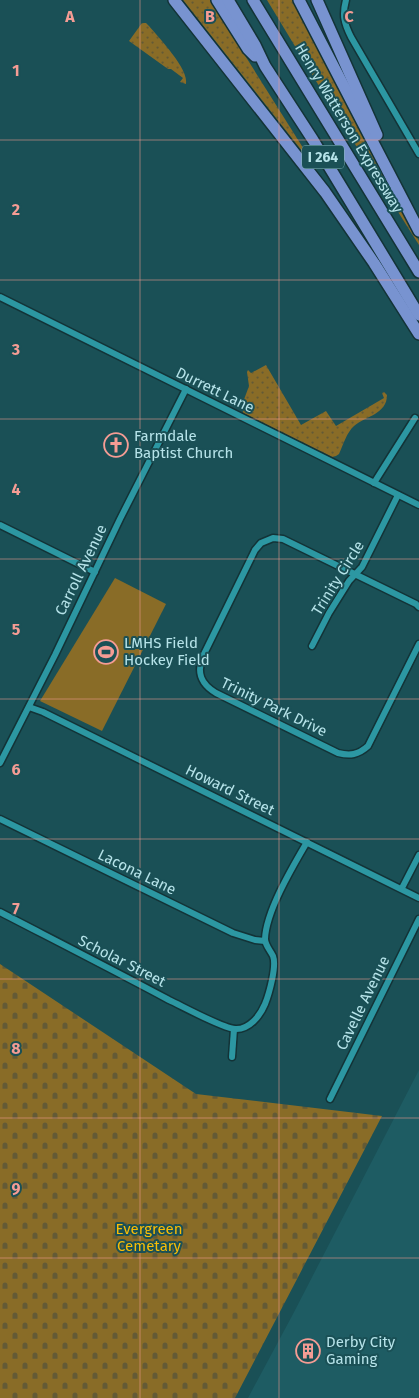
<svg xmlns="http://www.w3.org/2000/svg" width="419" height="1398" viewBox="0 0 419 1398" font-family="'Fira Sans',sans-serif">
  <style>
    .built { fill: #1e5c63 }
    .grass { fill: url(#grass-dots) }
    .cemetery { fill: url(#cemetery-stones) }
    .garden { fill: #896c27 }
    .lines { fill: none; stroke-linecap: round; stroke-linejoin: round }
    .street-casing { stroke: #133337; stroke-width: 9 }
    .highway-casing { stroke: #133337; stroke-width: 14 }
    .street { stroke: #2c97a2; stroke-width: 6 }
    .highway { stroke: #7893d0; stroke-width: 11 }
    .grid { fill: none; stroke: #f59c94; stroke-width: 1; stroke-opacity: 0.55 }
    .labels { text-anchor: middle; stroke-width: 4; stroke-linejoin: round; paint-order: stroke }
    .shield { fill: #1a5056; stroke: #87b7bd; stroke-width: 1 }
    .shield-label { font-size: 14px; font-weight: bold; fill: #b6e3e9 }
    .street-label { font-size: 15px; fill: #b6e3e9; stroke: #1a5056 }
    .poi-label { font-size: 15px; fill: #b6e3e9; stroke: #1a5056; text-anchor: start }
    .park-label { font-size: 15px; fill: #f8bd07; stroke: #1a5056 }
    .grid-label { font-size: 16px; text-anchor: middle; font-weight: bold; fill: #f59c94; stroke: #1a5056; stroke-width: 4; stroke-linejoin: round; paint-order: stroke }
  </style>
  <defs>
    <pattern id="grass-dots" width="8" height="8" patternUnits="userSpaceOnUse" patternTransform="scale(1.25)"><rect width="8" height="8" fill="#896c27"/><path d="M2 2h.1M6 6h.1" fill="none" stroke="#645a35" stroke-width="1.8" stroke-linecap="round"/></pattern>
    <pattern id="cemetery-stones" width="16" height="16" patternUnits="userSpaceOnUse" patternTransform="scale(1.25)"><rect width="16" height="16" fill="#896c27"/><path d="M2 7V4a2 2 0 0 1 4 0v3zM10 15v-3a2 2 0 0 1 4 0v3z" fill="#645a35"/></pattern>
  </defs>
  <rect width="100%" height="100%" fill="#1a5056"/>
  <!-- built -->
  <path class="built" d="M419,1070V1398H248L292,1316Z"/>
  <!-- grass -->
  <g class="grass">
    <path d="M183,0H210L317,170Z"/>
    <path d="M267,0H293L412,227L419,241V245L336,114Z"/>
    <path d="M142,23H146L149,26C159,38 189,69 186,84L180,82L183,78L171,69H168L129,41Z"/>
    <path d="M266,365L301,425L326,411L336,426L384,398L382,393L384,392L387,395C387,414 366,416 354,426C347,432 343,445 339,454L336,456L332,457L243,413L242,405L249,386L247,372L248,370L251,373Z"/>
  </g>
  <!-- cemetery -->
  <path class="cemetery" d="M0,964L196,1094L382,1116L235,1398H0Z"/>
  <!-- garden -->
  <path class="garden" d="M115,578L166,604L102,731L40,701Z"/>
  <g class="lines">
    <!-- street casing -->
    <g class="street-casing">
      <g id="street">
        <path d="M346,0C342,15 344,23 351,37L419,154"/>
        <path d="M0,297L419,505"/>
        <path d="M374,483L415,418"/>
        <path d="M0,525L95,572"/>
        <path d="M419,607L416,604L283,539L273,538L261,543L255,550L203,656C196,673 201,684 216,693L338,753C350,756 358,755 368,746L419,644"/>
        <path d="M312,646L329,613L349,581L362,567L398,495"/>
        <path d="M29,707L43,712L419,898"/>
        <path d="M0,763L55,655L120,519L186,389"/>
        <path d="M0,819L233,933L255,940L265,941"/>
        <path d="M402,888L419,855"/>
        <path d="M0,912C56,941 113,970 169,1000C182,1006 222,1028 235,1029C249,1030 260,1016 265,1004C269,994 277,966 273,956C270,950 265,945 265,939C266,911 293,866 307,842"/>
        <path d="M232,1057L234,1029"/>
        <path d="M330,1099L419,919"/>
      </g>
    </g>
    <!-- highway casing -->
    <g class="highway-casing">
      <g id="highway">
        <path d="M174,0L325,192L374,263L419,334"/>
        <path d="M217,0L248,49L255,56"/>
        <path d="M228,0L255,45L265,66L313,140L419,315"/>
        <path d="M253,0L419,272"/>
        <path d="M299,0L419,231"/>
        <path d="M317,0L377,135"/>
      </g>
    </g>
    <!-- street -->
    <use href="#street" class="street"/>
    <!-- highway -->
    <use href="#highway" class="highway"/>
  </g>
  <!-- grid -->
  <path class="grid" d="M140,0V1398M279,0V1398M0,140H419M0,280H419M0,419H419M0,559H419M0,699H419M0,839H419M0,979H419M0,1118H419M0,1258H419"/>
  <!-- icons -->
  <defs>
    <g id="church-ring" transform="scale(1.25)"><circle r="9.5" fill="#1a5056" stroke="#f59c94" stroke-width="1.5"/><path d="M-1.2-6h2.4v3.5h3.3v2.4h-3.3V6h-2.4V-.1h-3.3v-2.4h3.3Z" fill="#f59c94"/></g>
    <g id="stadium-ring" transform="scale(1.25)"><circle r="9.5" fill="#1a5056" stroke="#f59c94" stroke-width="1.5"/><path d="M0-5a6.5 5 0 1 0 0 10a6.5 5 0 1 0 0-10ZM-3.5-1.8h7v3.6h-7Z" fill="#f59c94"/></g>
    <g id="building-ring" transform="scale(1.25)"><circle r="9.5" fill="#1a5056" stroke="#f59c94" stroke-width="1.5"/><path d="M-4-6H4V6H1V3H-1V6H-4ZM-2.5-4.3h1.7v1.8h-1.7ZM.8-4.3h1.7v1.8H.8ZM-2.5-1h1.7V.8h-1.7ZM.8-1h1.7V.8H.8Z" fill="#f59c94"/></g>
  </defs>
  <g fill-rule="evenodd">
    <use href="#church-ring" x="116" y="445"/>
    <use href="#stadium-ring" x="106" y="652"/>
    <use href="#building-ring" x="308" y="1351"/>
  </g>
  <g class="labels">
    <!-- shield labels -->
    <rect class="shield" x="302" y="145.5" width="42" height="23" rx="4"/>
    <g class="shield-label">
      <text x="323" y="162">I 264</text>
    </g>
    <!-- street labels -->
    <g class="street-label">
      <text transform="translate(349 128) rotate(59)" y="5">Henry Watterson Expressway</text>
      <text transform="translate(215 390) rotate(26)" y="5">Durrett Lane</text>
      <text transform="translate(81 570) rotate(-64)" y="5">Carroll Avenue</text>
      <text transform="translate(338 578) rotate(-58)" y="5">Trinity Circle</text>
      <text transform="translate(274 707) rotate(26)" y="5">Trinity Park Drive</text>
      <text transform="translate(230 790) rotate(26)" y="5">Howard Street</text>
      <text transform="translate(137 872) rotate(26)" y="5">Lacona Lane</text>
      <text transform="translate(122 961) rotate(27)" y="5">Scholar Street</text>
      <text transform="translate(363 1003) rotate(-64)" y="5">Cavelle Avenue</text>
    </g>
    <!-- poi labels -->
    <g class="poi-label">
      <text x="134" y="441">Farmdale<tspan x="134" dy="17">Baptist Church</tspan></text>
      <text x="124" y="648">LMHS Field<tspan x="124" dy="17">Hockey Field</tspan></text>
      <text x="326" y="1347">Derby City<tspan x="326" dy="17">Gaming</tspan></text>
    </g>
    <!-- park labels -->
    <g class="park-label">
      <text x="149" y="1234">Evergreen<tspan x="149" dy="17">Cemetary</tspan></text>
    </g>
  </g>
  <g class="grid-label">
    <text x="70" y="22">A</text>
    <text x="210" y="22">B</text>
    <text x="349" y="22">C</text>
    <text x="16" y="76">1</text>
    <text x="16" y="215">2</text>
    <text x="16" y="355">3</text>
    <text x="16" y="495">4</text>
    <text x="16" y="635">5</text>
    <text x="16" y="775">6</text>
    <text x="16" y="914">7</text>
    <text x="16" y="1054">8</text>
    <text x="16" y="1194">9</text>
  </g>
</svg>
